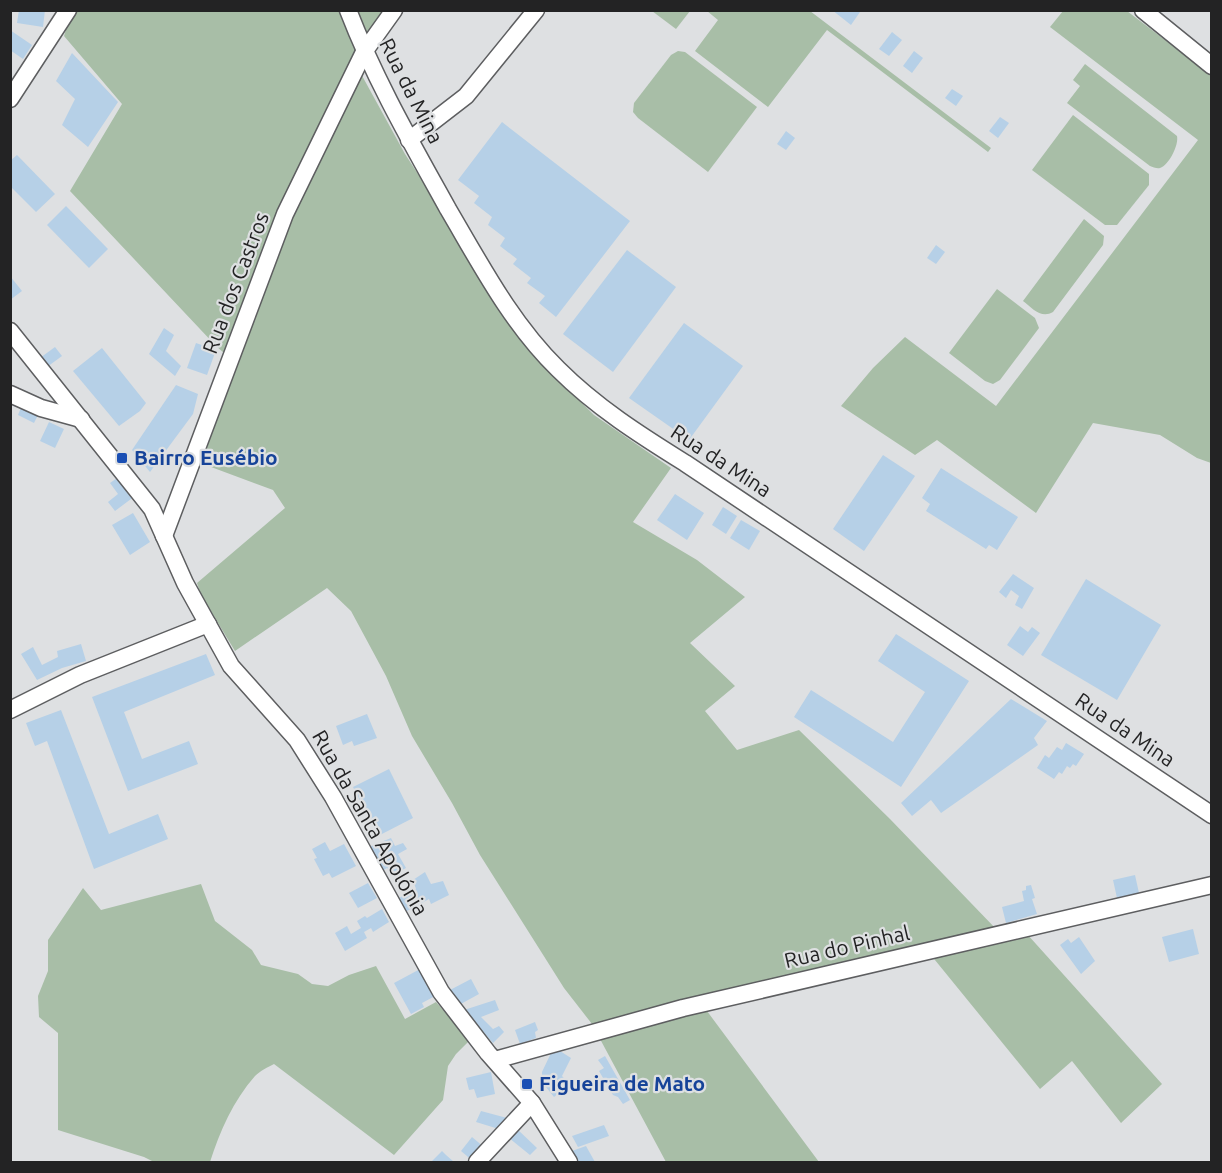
<svg xmlns="http://www.w3.org/2000/svg" width="1222" height="1173" viewBox="0 0 1222 1173" font-family="Ubuntu,sans-serif">
  <style>
    .green { fill: #a8bea7 }
    .building { fill: #b6d0e7 }
    .lines { fill: none; stroke-linecap: round; stroke-linejoin: round }
    .minor-casing { stroke: #5d5e60; stroke-width: 19 }
    .minor { stroke: #fff; stroke-width: 16 }
    .transit-dot { fill: #1a4fb4; stroke: #dee0e2; stroke-width: 2 }
    .labels { text-anchor: middle; stroke-width: 4.5; stroke-linejoin: round; paint-order: stroke }
    .street-label { font-size: 21px; fill: #232324; stroke: #dee0e2 }
    .transit-label { font-size: 21px; font-weight: bold; fill: #164399; stroke: #dee0e2; text-anchor: start }
  </style>
  <rect width="100%" height="100%" fill="#dee0e2"/>
  <!-- green -->
  <g class="green">
    <path d="M72,11H383L354,53L360,72L405,154L510,316L579,400L594,415L671,468L633,522L697,560L745,597L690,643L735,686L705,711L737,750L799,730L890,819L997,930L1027,934L1162,1084L1121,1123L1072,1061L1040,1089L926,949L704,1007L819,1162H666L592,1024L564,988L480,855L452,803L412,736L386,676L351,611L327,588L235,651L201,595L197,583L285,508L273,490L203,464L223,384L232,360L216,346L70,191L122,104L64,36Z"/>
    <path d="M652,11H690L676,29Z"/>
    <path d="M707,11H810L991,148L988,152L827,30L768,107L695,51L718,20Z"/>
    <path d="M1063,11H1127L1211,75V463L1197,458L1160,435L1093,423L1036,513L937,440L915,455L841,406L873,368L905,337L996,406L1198,140L1050,27Z"/>
    <path d="M678,51L685,52L757,107L708,172L638,118L633,112L634,103L671,55Z"/>
    <path d="M1085,64L1177,136C1179,145 1169,165 1160,168C1157,169 1153,167 1150,166L1067,103L1080,86L1073,80Z"/>
    <path d="M1073,115L1149,174V185L1117,225H1105L1032,170Z"/>
    <path d="M1084,219L1104,236L1103,245L1053,312C1041,319 1032,308 1023,301Z"/>
    <path d="M997,289L1035,318L1039,328L1000,380L993,384L985,381L949,353Z"/>
    <path d="M201,884L215,921L252,950L261,965L298,974L312,984L328,986L349,975L376,966L405,1019L436,1002L470,1040L456,1054L448,1066L443,1100L394,1155L274,1064C268,1067 260,1071 255,1076C233,1101 220,1131 210,1162H154L144,1157L58,1130V1033L39,1017L38,996L48,971V940L83,888L101,910Z"/>
  </g>
  <!-- building -->
  <g class="building">
    <path d="M19,10H45L43,27L17,23Z"/>
    <path d="M832,10H858L860,12L851,25Z"/>
    <path d="M10,30L32,45L23,59L10,50Z"/>
    <path d="M892,32L902,40L889,56L879,49Z"/>
    <path d="M914,51L923,58L912,73L903,66Z"/>
    <path d="M72,53L118,102L88,147L62,125L75,99L56,81Z"/>
    <path d="M952,89L963,96L956,106L945,98Z"/>
    <path d="M1000,117L1009,123L998,138L989,131Z"/>
    <path d="M502,122L630,221L556,317L539,303L545,296L527,283L531,278L513,264L517,259L500,246L505,238L488,225L492,217L474,203L479,196L458,180Z"/>
    <path d="M786,131L795,138L786,150L777,144Z"/>
    <path d="M17,155L55,194L36,212L10,186V161Z"/>
    <path d="M66,206L108,249L89,268L47,225Z"/>
    <path d="M936,245L945,252L936,264L927,258Z"/>
    <path d="M627,250L676,287L613,372L563,334Z"/>
    <path d="M10,276L22,291L10,300Z"/>
    <path d="M684,323L743,366L689,440L629,398Z"/>
    <path d="M164,328L174,335L166,351L181,366L175,376L149,354Z"/>
    <path d="M196,343L216,350L207,375L187,368Z"/>
    <path d="M55,347L62,356L47,367L40,358Z"/>
    <path d="M102,348L146,403L140,411L119,426L73,371Z"/>
    <path d="M176,385L198,394L193,414L150,472L132,450Z"/>
    <path d="M22,405L39,413L34,423L18,415Z"/>
    <path d="M49,422L64,429L55,448L40,441Z"/>
    <path d="M883,455L915,476L864,551L833,529Z"/>
    <path d="M941,468L1018,517L997,550L989,545L986,549L926,511L930,504L922,498Z"/>
    <path d="M120,476L135,496L115,511L108,502L118,494L110,483Z"/>
    <path d="M675,494L704,513L687,540L657,520Z"/>
    <path d="M723,507L737,516L726,534L712,525Z"/>
    <path d="M133,513L150,542L130,555L112,525Z"/>
    <path d="M741,520L760,531L749,550L730,538Z"/>
    <path d="M1013,574L1034,588L1022,609L1015,605L1019,596L1011,590L1006,598L999,592Z"/>
    <path d="M1086,579L1161,625L1117,700L1041,655Z"/>
    <path d="M1020,626L1028,632L1032,627L1040,633L1023,656L1007,645Z"/>
    <path d="M896,634L969,681L901,787L794,717L811,690L893,742L925,692L878,661Z"/>
    <path d="M81,644L86,661L62,668L37,680L21,654L33,647L42,665L58,657L57,651Z"/>
    <path d="M206,654L215,675L124,712L142,759L189,741L198,764L128,791L92,697Z"/>
    <path d="M1011,699L1047,721L1034,738L1038,745L941,813L931,800L912,816L901,803Z"/>
    <path d="M61,710L109,834L158,814L168,839L94,869L47,741L35,746L26,723Z"/>
    <path d="M367,714L377,738L354,746L352,741L343,745L336,726Z"/>
    <path d="M1066,743L1084,754L1076,766L1073,764L1070,768L1067,766L1062,774L1059,772L1054,779L1037,768L1045,755L1049,758L1057,747L1062,750Z"/>
    <path d="M389,769L413,818L378,836L353,787Z"/>
    <path d="M391,838L395,846L403,843L407,849L398,854L406,868L392,875L387,868L382,871L369,847Z"/>
    <path d="M325,842L330,851L344,844L356,866L332,878L329,873L323,876L314,859L317,858L312,849Z"/>
    <path d="M425,872L431,884L443,881L449,895L431,904L429,899L405,912L397,899L416,889L413,880Z"/>
    <path d="M1135,875L1139,893L1117,898L1113,880Z"/>
    <path d="M368,883L377,898L358,908L349,893Z"/>
    <path d="M1031,885L1035,898L1032,899L1037,914L1006,923L1002,907L1024,901L1022,891L1026,890V886Z"/>
    <path d="M382,909L389,922L373,932L371,928L364,932L367,938L345,951L335,933L347,926L351,934L361,928L357,921L365,916L367,918Z"/>
    <path d="M1193,929L1199,954L1169,962L1162,937Z"/>
    <path d="M1079,937L1095,961L1081,974L1060,945L1068,939L1071,943Z"/>
    <path d="M422,968L437,995L422,1003L424,1007L411,1014L394,983Z"/>
    <path d="M471,979L479,994L459,1005L450,990Z"/>
    <path d="M495,1000L499,1010L481,1017L493,1029L499,1026L504,1032L493,1043L464,1010Z"/>
    <path d="M535,1022L538,1030L535,1032L536,1038L520,1044L515,1030Z"/>
    <path d="M560,1051L571,1058L562,1076L569,1084L554,1097L542,1082V1072L551,1053Z"/>
    <path d="M605,1056L630,1100L623,1104L618,1097L613,1095L599,1071L604,1068L598,1060Z"/>
    <path d="M491,1072L495,1094L477,1098L474,1089L469,1090L466,1078Z"/>
    <path d="M481,1111L507,1118L502,1130L476,1122Z"/>
    <path d="M604,1125L609,1136L578,1147L572,1136Z"/>
    <path d="M516,1128L537,1148L530,1155L509,1138Z"/>
    <path d="M472,1137L485,1148L474,1162L461,1151Z"/>
    <path d="M586,1146L595,1162H579L572,1151Z"/>
    <path d="M442,1151L446,1155L454,1162H431Z"/>
  </g>
  <g class="lines">
    <!-- minor casing -->
    <g class="minor-casing">
      <g id="minor">
        <path d="M348,10C375,80 412,144 448,209C481,265 511,323 558,369C596,407 640,435 685,463L1212,815"/>
        <path d="M1143,10L1212,66"/>
        <path d="M10,99L68,10"/>
        <path d="M409,140L466,96L536,10"/>
        <path d="M10,331L152,509L185,583L231,666L297,740L333,797L441,992L488,1053L532,1103L569,1162"/>
        <path d="M10,394L41,408L81,419"/>
        <path d="M164,536L285,214L364,52L394,10"/>
        <path d="M10,710L80,675L208,624"/>
        <path d="M495,1060L683,1008L1212,885"/>
        <path d="M477,1162L532,1103"/>
      </g>
    </g>
    <!-- minor -->
    <use href="#minor" class="minor"/>
  </g>
  <!-- markers -->
  <g class="transit-dot">
    <rect x="116" y="452" width="12" height="12" rx="3"/>
    <rect x="521" y="1078" width="12" height="12" rx="3"/>
  </g>
  <g class="labels">
    <!-- street labels -->
    <g class="street-label">
      <text transform="translate(411 91) rotate(63)" y="7">Rua da Mina</text>
      <text transform="translate(236 283) rotate(-69)" y="7">Rua dos Castros</text>
      <text transform="translate(721 461) rotate(33)" y="7">Rua da Mina</text>
      <text transform="translate(1125 730) rotate(34)" y="7">Rua da Mina</text>
      <text transform="translate(370 823) rotate(60)" y="7">Rua da Santa Apolónia</text>
      <text transform="translate(847 947) rotate(-13)" y="7">Rua do Pinhal</text>
    </g>
    <!-- transit labels -->
    <g class="transit-label">
      <text x="134" y="465">Bairro Eusébio</text>
      <text x="539" y="1091">Figueira de Mato</text>
    </g>
  </g>
  <!-- border -->
  <rect width="1222" height="1173" fill="none" stroke="#232324" stroke-width="24"/>
</svg>
